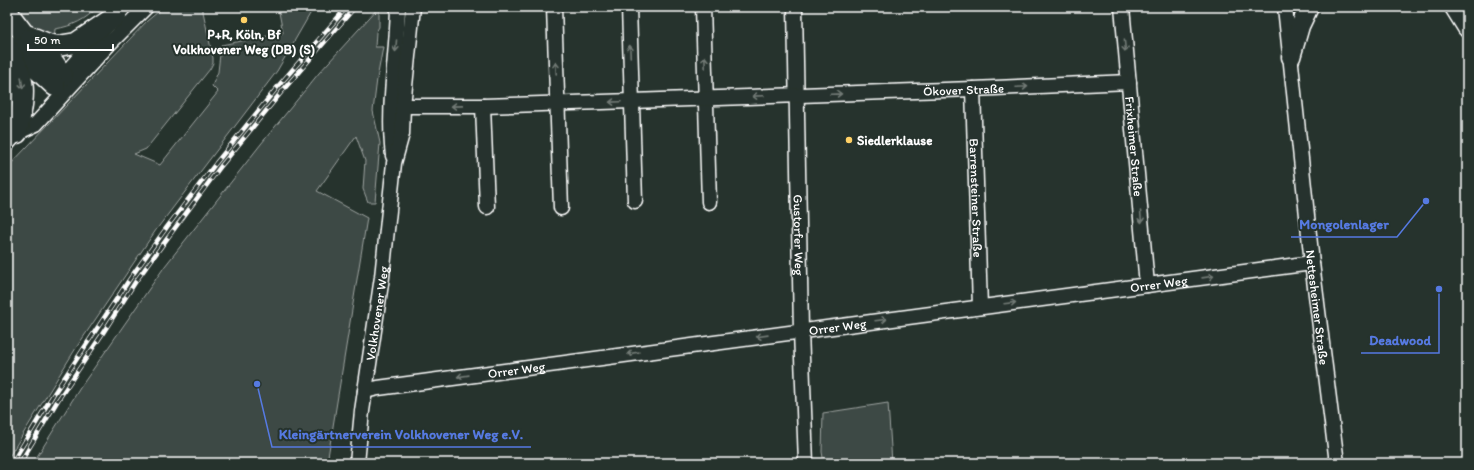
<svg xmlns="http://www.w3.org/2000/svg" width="1474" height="470" viewBox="0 0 1474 470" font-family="Itim,sans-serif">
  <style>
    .green { fill: #3e4944; stroke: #9ea4a2 }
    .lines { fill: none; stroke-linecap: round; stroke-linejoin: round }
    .minor-casing { stroke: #fff; stroke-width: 17 }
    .major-casing { stroke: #fff; stroke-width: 21 }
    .highway-casing { stroke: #fff; stroke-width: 23 }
    .minor { stroke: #26332d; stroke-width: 14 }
    .major { stroke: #26332d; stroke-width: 18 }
    .highway { stroke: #26332d; stroke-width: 20 }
    .rail-casing { stroke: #fff; stroke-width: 4.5 }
    .rail { stroke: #26332d; stroke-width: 3; stroke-dasharray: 9; stroke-linecap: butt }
    .oneway { stroke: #727a76 }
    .poi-dot { fill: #ffd166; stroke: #26332d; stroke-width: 1.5 }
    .labels { text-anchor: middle; stroke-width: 4; stroke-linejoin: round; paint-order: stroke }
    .poi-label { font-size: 13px; font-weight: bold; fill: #fff; stroke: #26332d }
    .street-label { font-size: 13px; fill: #fff; stroke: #26332d }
    .leader { fill: none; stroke: #567ae2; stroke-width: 1.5 }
    .callout-dot { fill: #567ae2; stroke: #26332d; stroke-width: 1.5 }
    .callout-label { font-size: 14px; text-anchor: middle; font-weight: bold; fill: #567ae2; stroke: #26332d; stroke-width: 4; stroke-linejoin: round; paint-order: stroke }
  </style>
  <rect width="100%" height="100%" fill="#26332d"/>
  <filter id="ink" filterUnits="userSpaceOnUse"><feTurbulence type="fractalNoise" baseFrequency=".025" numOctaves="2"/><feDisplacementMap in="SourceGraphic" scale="8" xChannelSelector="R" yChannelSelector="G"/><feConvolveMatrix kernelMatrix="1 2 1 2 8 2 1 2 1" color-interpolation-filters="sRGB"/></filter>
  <g filter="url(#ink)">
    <!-- green -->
    <g class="green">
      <path d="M10,7H98C85,20 73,26 55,29L54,39L41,37Z"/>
      <path d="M164,7H202L213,58V63L210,69L146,149L134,154L160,165L218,92L212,86L218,72L221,45L283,33L278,7H314L277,71L156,230L76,348L7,460V168L147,21Z"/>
      <path d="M379,7V27L376,32L375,47H383L377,79L373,111L380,143L375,202H368L363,189L365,161L356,136L317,191L367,218L327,463H33L80,388L165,266L261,144L319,73Z"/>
      <path d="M888,403L892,463H824L822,452L823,413Z"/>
    </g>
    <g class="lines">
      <!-- minor casing -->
      <g class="minor-casing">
        <g id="minor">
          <path d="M554,7L561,208"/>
          <path d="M629,7L635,201"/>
          <path d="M703,7L709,202"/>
          <path id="s1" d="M795,7L801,331L806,463"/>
          <path id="s2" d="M1122,7L1147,285"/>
          <path id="s3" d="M1285,7L1312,263L1337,463"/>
          <path d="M57,83L124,7"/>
          <path id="s4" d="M973,89L980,307"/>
          <path d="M483,106L487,207"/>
          <path id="s5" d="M392,115L403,106H483L632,101L973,89L1129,82"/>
          <path d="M17,133L36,124L109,44L146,7"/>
          <path d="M7,144L23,126"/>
          <path d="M393,156C387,107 397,57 398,7"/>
          <path id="s6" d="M365,391L378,388L1312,263"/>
          <path id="s7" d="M357,463L362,411L382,277L394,163L402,134L403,106L413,7"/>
        </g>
      </g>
      <!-- major casing -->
      <g class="major-casing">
        <g id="major">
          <path d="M1454,7L1467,28"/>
          <path d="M1291,57L1300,26L1309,7"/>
        </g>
      </g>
      <!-- highway casing -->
      <g class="highway-casing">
        <g id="highway">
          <path d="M7,10L11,17L24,34L48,44L58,46L76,43L116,16"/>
          <path d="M29,39L54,63L63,76"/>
          <path d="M12,46L55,86"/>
          <path d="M7,48C29,82 24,95 17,133"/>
        </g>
      </g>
      <!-- minor -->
      <use href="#minor" class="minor"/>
      <!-- major -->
      <use href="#major" class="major"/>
      <!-- highway -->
      <use href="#highway" class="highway"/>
      <!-- rail casing -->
      <g class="rail-casing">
        <g id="rail">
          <path d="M12,463L53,395L131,277L167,227L216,163L280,84L347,7"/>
          <path d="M20,463L58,400L101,336L136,281L172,232L221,166L284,89L355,7"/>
        </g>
      </g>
      <!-- rail -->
      <use href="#rail" class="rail"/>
    </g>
    <!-- one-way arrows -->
    <defs><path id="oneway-shaft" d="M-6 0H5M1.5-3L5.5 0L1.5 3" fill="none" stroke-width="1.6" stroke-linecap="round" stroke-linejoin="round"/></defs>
    <g class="oneway">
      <use href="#oneway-shaft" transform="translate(396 46) rotate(95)"/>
      <use href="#oneway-shaft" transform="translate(1125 46) rotate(84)"/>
      <use href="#oneway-shaft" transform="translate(630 51) rotate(-93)"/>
      <use href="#oneway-shaft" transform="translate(705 62) rotate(-92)"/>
      <use href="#oneway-shaft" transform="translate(556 68) rotate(-92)"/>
      <use href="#oneway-shaft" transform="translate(22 83) rotate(82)"/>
      <use href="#oneway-shaft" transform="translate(1022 87) rotate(-3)"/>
      <use href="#oneway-shaft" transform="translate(836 94) rotate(-2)"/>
      <use href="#oneway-shaft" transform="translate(758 96) rotate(178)"/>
      <use href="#oneway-shaft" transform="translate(615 102) rotate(178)"/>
      <use href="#oneway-shaft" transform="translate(457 106) rotate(179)"/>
      <use href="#oneway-shaft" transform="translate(1141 217) rotate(85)"/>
      <use href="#oneway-shaft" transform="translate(1208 277) rotate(-8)"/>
      <use href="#oneway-shaft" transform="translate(1010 303) rotate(-7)"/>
      <use href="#oneway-shaft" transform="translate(881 320) rotate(-7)"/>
      <use href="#oneway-shaft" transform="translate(762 336) rotate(172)"/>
      <use href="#oneway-shaft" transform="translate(633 353) rotate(172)"/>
      <use href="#oneway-shaft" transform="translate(463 376) rotate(172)"/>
    </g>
  </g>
  <!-- markers -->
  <g class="poi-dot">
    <circle cx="244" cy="20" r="4"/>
    <circle cx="849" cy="140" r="4"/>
  </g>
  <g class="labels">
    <!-- poi labels -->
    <g class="poi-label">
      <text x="244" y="39">P+R, Köln, Bf<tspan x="244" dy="15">Volkhovener Weg (DB) (S)</tspan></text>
      <text x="857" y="145" text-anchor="start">Siedlerklause</text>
    </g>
    <!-- street labels -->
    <g class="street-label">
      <text dy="5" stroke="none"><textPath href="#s5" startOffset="575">Ökover Straße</textPath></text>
      <text dy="5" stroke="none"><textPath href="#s2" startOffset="140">Frixheimer Straße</textPath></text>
      <text dy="5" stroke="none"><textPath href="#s4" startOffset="109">Barrensteiner Straße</textPath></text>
      <text dy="5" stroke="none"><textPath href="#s1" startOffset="228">Gustorfer Weg</textPath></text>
      <text dy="5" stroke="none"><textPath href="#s6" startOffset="801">Orrer Weg</textPath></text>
      <text dy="5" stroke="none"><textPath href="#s3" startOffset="302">Nettesheimer Straße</textPath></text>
      <text dy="5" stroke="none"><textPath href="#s7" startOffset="151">Volkhovener Weg</textPath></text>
      <text dy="5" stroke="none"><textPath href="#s6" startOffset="477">Orrer Weg</textPath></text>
      <text dy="5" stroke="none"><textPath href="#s6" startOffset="153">Orrer Weg</textPath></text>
    </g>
  </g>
  <!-- callouts -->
  <path class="leader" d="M1426 201L1397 237H1291M1439 289L1439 353H1361M257 384L272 447H531"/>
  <g class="callout-dot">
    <circle cx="1426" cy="201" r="4"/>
    <circle cx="1439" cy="289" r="4"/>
    <circle cx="257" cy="384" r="4"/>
  </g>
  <g class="callout-label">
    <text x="1344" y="229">Mongolenlager</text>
    <text x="1400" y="345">Deadwood</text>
    <text x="401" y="439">Kleingärtnerverein Volkhovener Weg e.V.</text>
  </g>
  <!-- margin -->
  <rect width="1474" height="470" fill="none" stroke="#26332d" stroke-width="24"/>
  <rect x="12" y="12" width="1450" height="446" fill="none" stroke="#fff" stroke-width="1.5" filter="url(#ink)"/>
  <!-- scale -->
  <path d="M28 44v6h85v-6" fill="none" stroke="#ffffff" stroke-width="2"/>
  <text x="34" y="44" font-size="12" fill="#ffffff" stroke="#26332d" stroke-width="3" paint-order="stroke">50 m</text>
</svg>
